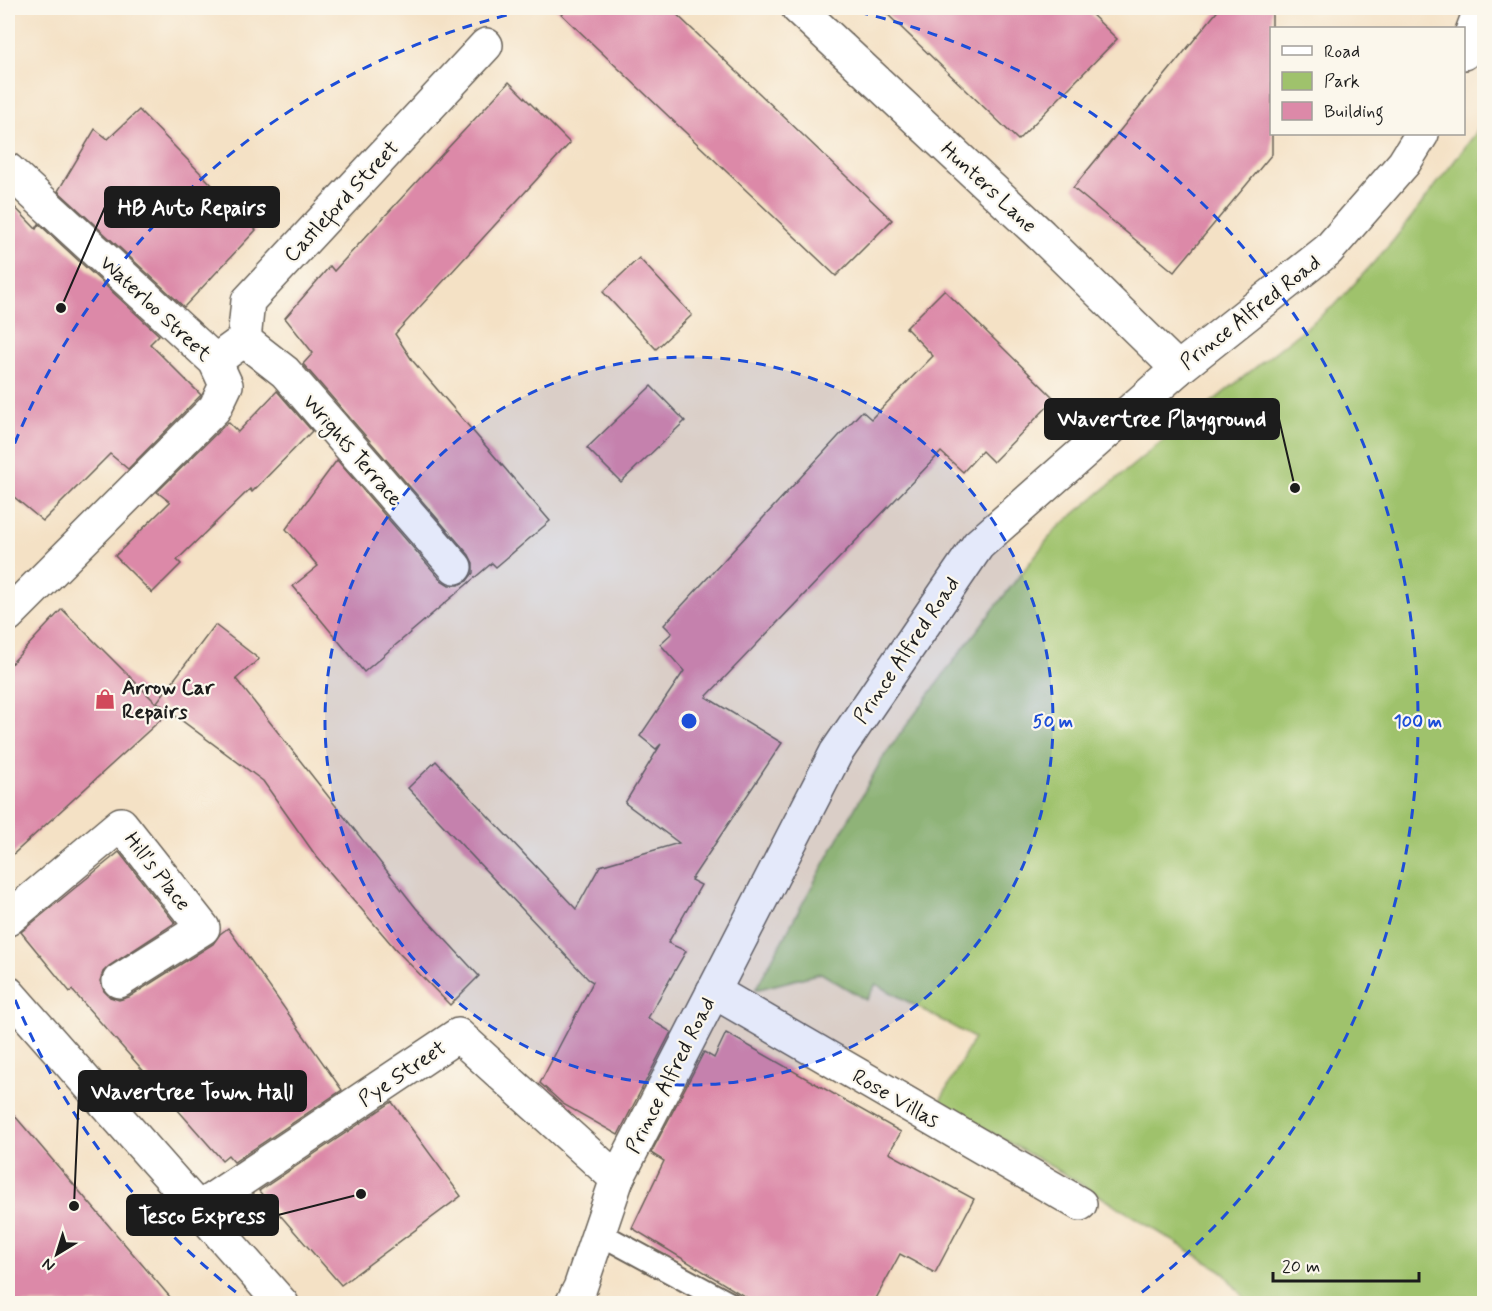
<svg xmlns="http://www.w3.org/2000/svg" width="1492" height="1311" viewBox="0 0 1492 1311" font-family="Mynerve,sans-serif">
  <style>
    .park { fill: #9fc26c; stroke: #5e6f44; stroke-width: 1.5 }
    .building { fill: #dc89a8 }
    .lines { fill: none; stroke-linecap: round; stroke-linejoin: round }
    .lane-casing { stroke: #686157; stroke-width: 26 }
    .street-casing { stroke: #686157; stroke-width: 36 }
    .secondary-casing { stroke: #686157; stroke-width: 36 }
    .lane { stroke: #fff; stroke-width: 22 }
    .street { stroke: #fff; stroke-width: 33 }
    .secondary { stroke: #fff; stroke-width: 33 }
    .ring { fill: none; stroke: #1d4ed8; stroke-width: 3; stroke-dasharray: 10 8 }
    .labels { text-anchor: middle; stroke-width: 4.5; stroke-linejoin: round; paint-order: stroke }
    .street-label { font-size: 21px; fill: #1c1c1c; stroke: #fbf7ec }
    .poi-label { font-size: 21px; font-weight: bold; fill: #1c1c1c; stroke: #fbf7ec; text-anchor: start }
    .centre { fill: #1d4ed8; stroke: #fbf7ec; stroke-width: 3 }
    .ring-label { font-size: 18px; text-anchor: middle; font-weight: bold; fill: #1d4ed8; stroke: #fbf7ec; stroke-width: 4.5; stroke-linejoin: round; paint-order: stroke }
    .leader { fill: none; stroke: #1c1c1c; stroke-width: 2 }
    .callout-dot { fill: #1c1c1c; stroke: #fbf7ec; stroke-width: 2 }
    .callout { fill: #1c1c1c; stroke: #1c1c1c; stroke-width: 2 }
    .callout-label { font-size: 22px; text-anchor: middle; font-weight: bold; fill: #fff }
  </style>
  <rect width="100%" height="100%" fill="#fbf7ec"/>
  <filter id="ink" filterUnits="userSpaceOnUse"><feTurbulence type="fractalNoise" baseFrequency=".0167" numOctaves="2"/><feDisplacementMap in="SourceGraphic" scale="12" xChannelSelector="R" yChannelSelector="G"/><feConvolveMatrix kernelMatrix="1 2 1 2 8 2 1 2 1" color-interpolation-filters="sRGB"/></filter>
  <filter id="wash" filterUnits="userSpaceOnUse"><feTurbulence type="fractalNoise" baseFrequency=".008" numOctaves="4" result="noise"/><feDisplacementMap in="SourceGraphic" scale="24" xChannelSelector="R" yChannelSelector="G"/><feGaussianBlur stdDeviation="1.35" result="paint"/><feColorMatrix in="noise" values="0 0 0 0 0 0 0 0 0 0 0 0 0 0 0 0 0 1.4 0 .05"/><feComposite in="paint" operator="in"/></filter>
  <g filter="url(#wash)">
    <rect width="100%" height="100%" fill="#f4e1c5"/>
    <!-- park -->
    <path class="park" d="M1484,111V1303H1248L1222,1271L1061,1172L939,1103L974,1038L876,984L866,1000L821,973L755,990L882,759L958,655L1055,530L1156,446L1337,303L1393,241L1476,133Z"/>
    <g id="blocks">
      <!-- building -->
      <g class="building">
        <path d="M555,8H670L892,220L836,276Z"/>
        <path d="M881,8H1085L1117,39L1018,140Z"/>
        <path d="M1220,8H1272V154L1174,272L1073,188Z"/>
        <path d="M509,82L570,143L395,334L412,360L550,521L496,567L492,563L364,672L293,586L318,566L286,529L337,460L441,580L449,585H458L467,581L473,573V563L469,555L303,364L313,353L285,318L330,266L334,271Z"/>
        <path d="M139,110L256,230L184,307L58,191L95,129L108,139Z"/>
        <path d="M8,200L36,229L39,224L159,335L150,344L201,395L128,469L110,454L43,521L8,492Z"/>
        <path d="M639,258L692,315L656,349L603,292Z"/>
        <path d="M944,290L1055,399L993,462L982,451L963,472L941,452L706,697L782,743L691,880L701,885L668,943L686,951L648,1018L671,1032L618,1135L563,1104L540,1083L593,982L588,979L408,788L436,761L576,909L600,866L679,843L625,803L661,744L656,749L640,736L684,671L660,644L672,633L664,625L862,411L871,419L933,356L906,328Z"/>
        <path d="M651,386L685,421L621,482L587,448Z"/>
        <path d="M277,391L312,431L252,492L250,489L177,560L181,564L152,593L115,556L170,502L157,492L228,422L238,432Z"/>
        <path d="M62,609L167,714L8,859V667Z"/>
        <path d="M215,625L259,659L236,679L416,908L479,976L450,1005L398,952L316,856L263,781L157,702Z"/>
        <path d="M119,852L175,923L109,966L103,972L100,981L104,991L110,997L119,1000L129,997L213,944L220,934L228,928L342,1090L234,1162L228,1155L222,1160L72,990L70,992L21,932Z"/>
        <path d="M726,1033L901,1132L889,1153L974,1199L935,1273L900,1254L873,1304H757L632,1228L664,1161L651,1153L704,1052L714,1058Z"/>
        <path d="M392,1102L461,1196L341,1285L259,1191Z"/>
        <path d="M8,1108L176,1304H8Z"/>
      </g>
    </g>
  </g>
  <g filter="url(#ink)">
    <use href="#blocks" fill-opacity="0" stroke="#686157" stroke-width="1.5"/>
    <g class="lines">
      <!-- lane casing -->
      <g class="lane-casing">
        <path id="lane" d="M599,1233L730,1304"/>
      </g>
      <!-- street casing -->
      <g class="street-casing">
        <g id="street">
          <path d="M798,8L1041,235L1178,369"/>
          <path d="M1464,53L1481,8"/>
          <path d="M8,170L215,361L226,385L215,408L8,615"/>
          <path d="M244,340L285,372L455,567"/>
          <path d="M215,361L244,340L248,301L486,45"/>
          <path d="M8,919L121,824L203,928L119,981"/>
          <path d="M713,991L1080,1204"/>
          <path d="M198,1209L458,1035L617,1179"/>
          <path d="M572,1304L580,1288L617,1179L836,753L978,545L1178,369L1328,250L1404,163L1422,134"/>
        </g>
      </g>
      <!-- secondary casing -->
      <g class="secondary-casing">
        <path id="secondary" d="M8,993L282,1304"/>
      </g>
      <!-- lane -->
      <use href="#lane" class="lane"/>
      <!-- street -->
      <use href="#street" class="street"/>
      <!-- secondary -->
      <use href="#secondary" class="secondary"/>
    </g>
  </g>
  <!-- distance rings -->
  <circle cx="689" cy="721" r="364" fill="#1d4ed8" fill-opacity=".12"/>
  <g class="ring">
    <circle cx="689" cy="721" r="364"/>
    <path d="M250 1303A729 729 0 0 1 8 982M8 460A729 729 0 0 1 537 8M841 8A729 729 0 0 1 1128 1303"/>
  </g>
  <!-- icons -->
  <defs>
    <g id="shop-bare" transform="scale(1.62)"><path d="M-5-2.5h2.3a2.7 3.5 0 0 1 5.4 0H5L5.5 6h-11ZM-1.5-2.5h3a1.5 2.3 0 0 0-3 0Z" fill="#d1495b" stroke="#fbf7ec" stroke-width="2.5" paint-order="stroke"/></g>
  </defs>
  <g fill-rule="evenodd">
    <use href="#shop-bare" x="105" y="699"/>
  </g>
  <g class="labels">
    <!-- street labels -->
    <g class="street-label">
      <text transform="translate(989 187) rotate(43)" y="7">Hunters Lane</text>
      <text transform="translate(341 201) rotate(-47)" y="7">Castleford Street</text>
      <text transform="translate(156 308) rotate(43)" y="7">Waterloo Street</text>
      <text transform="translate(1250 312) rotate(-38)" y="7">Prince Alfred Road</text>
      <text transform="translate(353 450) rotate(49)" y="7">Wrights Terrace</text>
      <text transform="translate(906 650) rotate(-56)" y="7">Prince Alfred Road</text>
      <text transform="translate(158 871) rotate(52)" y="7">Hill's Place</text>
      <text transform="translate(402 1073) rotate(-34)" y="7">Pye Street</text>
      <text transform="translate(670 1075) rotate(-63)" y="7">Prince Alfred Road</text>
      <text transform="translate(896 1098) rotate(30)" y="7">Rose Villas</text>
    </g>
    <!-- poi labels -->
    <g class="poi-label">
      <text x="122" y="694">Arrow Car<tspan x="122" dy="24">Repairs</tspan></text>
    </g>
  </g>
  <circle cx="689" cy="721" r="9" class="centre"/>
  <g class="ring-label">
    <text x="1053" y="727">50 m</text>
    <text x="1418" y="727">100 m</text>
  </g>
  <!-- callouts -->
  <path class="leader" d="M61 308L105 207M1295 488L1279 419M74 1206L79 1091M361 1194L278 1215"/>
  <g class="callout-dot">
    <circle cx="61" cy="308" r="6"/>
    <circle cx="1295" cy="488" r="6"/>
    <circle cx="74" cy="1206" r="6"/>
    <circle cx="361" cy="1194" r="6"/>
  </g>
  <g class="callout">
    <rect x="105" y="187" width="174" height="40" rx="6"/>
    <rect x="1045" y="399" width="234" height="40" rx="6"/>
    <rect x="79" y="1071" width="227" height="40" rx="6"/>
    <rect x="127" y="1195" width="151" height="40" rx="6"/>
  </g>
  <g class="callout-label">
    <text x="192" y="215">HB Auto Repairs</text>
    <text x="1162" y="426">Wavertree Playground</text>
    <text x="192" y="1099">Wavertree Town Hall</text>
    <text x="202" y="1223">Tesco Express</text>
  </g>
  <!-- margin -->
  <rect width="1492" height="1311" fill="none" stroke="#fbf7ec" stroke-width="30"/>
  <!-- legend -->
  <rect x="1270" y="27" width="195" height="108" fill="#fbf7ec" stroke="#a29f99" stroke-width="1.5"/>
  <rect x="1282" y="46" width="30" height="9" fill="#ffffff" stroke="#a29f99" stroke-width="1.5"/>
  <text x="1324" y="57" font-size="18" fill="#1c1c1c">Road</text>
  <rect x="1282" y="72" width="30" height="18" fill="#9fc26c" stroke="#a29f99" stroke-width="1.5"/>
  <text x="1324" y="87" font-size="18" fill="#1c1c1c">Park</text>
  <rect x="1282" y="102" width="30" height="18" fill="#dc89a8" stroke="#a29f99" stroke-width="1.5"/>
  <text x="1324" y="117" font-size="18" fill="#1c1c1c">Building</text>
  <!-- north arrow -->
  <g transform="translate(57 1254) rotate(218)" stroke="#fbf7ec" stroke-width="4.5" paint-order="stroke">
  <path d="M0-4.5L10 22L0 15L-10 22Z" fill="#1c1c1c"/>
  <text y="-9" font-size="16" font-weight="bold" text-anchor="middle" fill="#1c1c1c">N</text>
  </g>
  <!-- scale -->
  <path d="M1273 1272v9h146v-9" fill="none" stroke="#1c1c1c" stroke-width="3"/>
  <text x="1282" y="1272" font-size="18" fill="#1c1c1c" stroke="#fbf7ec" stroke-width="4.5" paint-order="stroke">20 m</text>
</svg>
